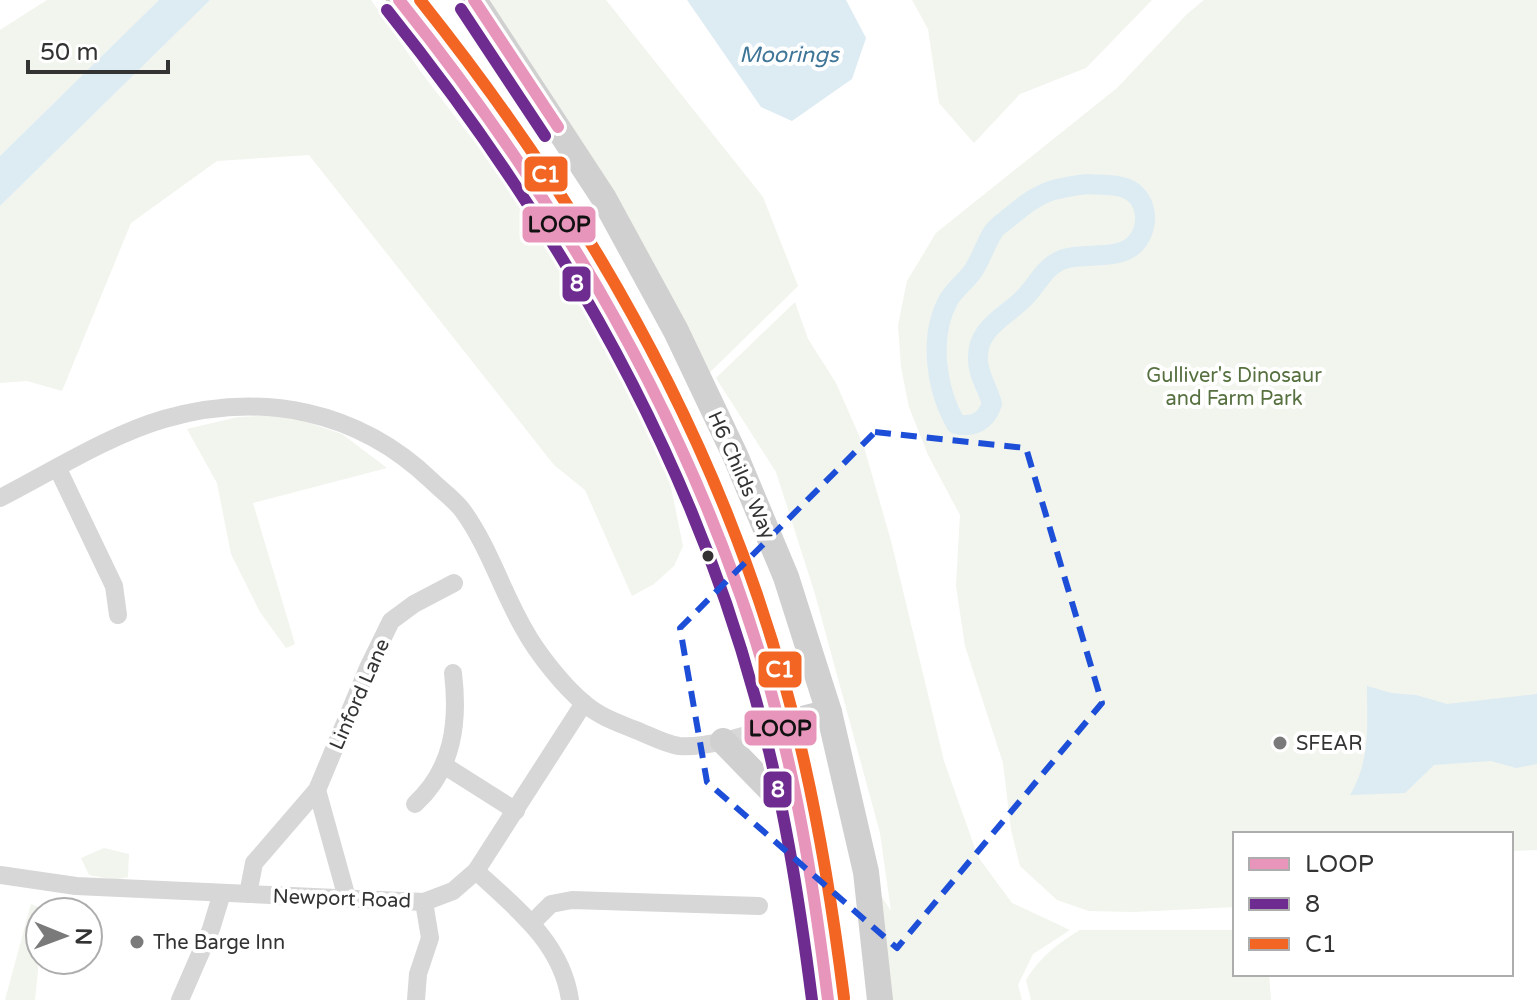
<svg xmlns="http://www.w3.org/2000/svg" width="1537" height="1000" viewBox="0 0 1537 1000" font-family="'Varela Round',sans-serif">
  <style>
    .green { fill: #f1f5ed }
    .water { fill: #ddebf3 }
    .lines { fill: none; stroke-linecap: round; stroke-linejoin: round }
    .canal { stroke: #ddebf3; stroke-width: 20 }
    .street { stroke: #d7d7d7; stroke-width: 18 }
    .secondary { stroke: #d0d0d0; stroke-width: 26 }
    .bus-1-casing { stroke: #fff; stroke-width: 18 }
    .bus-2-casing { stroke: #fff; stroke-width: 18 }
    .bus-3-casing { stroke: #fff; stroke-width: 18 }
    .bus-1 { stroke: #e895bb; stroke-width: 12 }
    .bus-2 { stroke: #6e2c91; stroke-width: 12 }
    .bus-3 { stroke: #f26522; stroke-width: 12 }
    .marked { fill: none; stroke: #1d4ed8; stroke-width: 6; stroke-dasharray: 16 10; stroke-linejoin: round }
    .bus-dot { fill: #333; stroke: #fff; stroke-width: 3 }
    .poi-dot { fill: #7a7a7a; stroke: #fff; stroke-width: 3 }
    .labels { text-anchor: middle; stroke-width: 8; stroke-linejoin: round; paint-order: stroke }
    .park-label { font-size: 20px; fill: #56703f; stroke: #fff }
    .street-label { font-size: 20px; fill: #333; stroke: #fff }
    .poi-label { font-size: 20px; fill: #333; stroke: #fff; text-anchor: start }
    .water-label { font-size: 22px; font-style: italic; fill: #3f7597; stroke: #fff }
    .line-badge { stroke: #fff; stroke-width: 3 }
    .badge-label { font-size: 22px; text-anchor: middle; font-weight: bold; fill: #fff }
    .pale-badge-label { font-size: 22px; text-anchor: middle; font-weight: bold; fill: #111 }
  </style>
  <rect width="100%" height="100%" fill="#fff"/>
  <!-- green -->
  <g class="green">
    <path d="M47,0H159L0,156V30Z"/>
    <path d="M210,0H371L421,72L548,238L640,397L664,453L683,546L674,566L654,584L632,596L585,490L554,465L309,155L217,161L131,223L62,391L27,381L0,383V206Z"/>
    <path d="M474,0H606L763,197L798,286L700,382Z"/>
    <path d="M912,0H1152L1086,68L1020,94L974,143L939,103L928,29Z"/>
    <path d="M1204,0H1537V850L1511,851V834H1235V907L1134,912L1089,911L1057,900L1020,866L1011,830L1003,763L965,646L956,586L960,515L928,455L909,407L901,367L898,325L907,281L936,233L1117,88L1187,14Z"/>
    <path d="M795,302L808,339L836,383L864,447L891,541L944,761L978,857L1012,903L1070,930L1033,954L1018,985L1022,1000H880L866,872L891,911L880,833L815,594L776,472L716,378Z"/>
    <path d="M286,415L342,434L387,468L253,503L295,644L286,648L260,612L231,554L217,483L187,429L238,417Z"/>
    <path d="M104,848L129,854L128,877L115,880L89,875L81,858Z"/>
    <path d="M31,904L44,910L40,912V950L35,1000H5Z"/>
    <path d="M1080,930H1235V974H1269L1271,1000H1031L1026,980C1040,957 1057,944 1080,930Z"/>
  </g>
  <!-- water -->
  <g class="water">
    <path d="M159,0H210L0,206V156Z"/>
    <path d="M687,0H846L866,38L852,79L792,121L761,107Z"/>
    <path d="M1367,686L1391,693L1416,695L1447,704L1537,694V764L1516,768L1491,761L1434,765L1405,793L1350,795C1371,759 1367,726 1367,686Z"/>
  </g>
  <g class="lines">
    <!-- canal -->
    <path class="canal" d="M1088,184C1100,185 1114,184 1125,188C1148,196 1151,227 1135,244C1118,261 1085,252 1064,259C1045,265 1038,284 1025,297C1013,310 994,320 985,334C980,341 978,349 978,357C977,374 988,388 992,404C986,421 974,428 956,424C936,389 928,336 949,299C956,288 966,281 973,271C981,259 985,245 993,232C997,226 1005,221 1011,216C1039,192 1052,188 1088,184Z"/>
    <!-- street -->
    <g class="street">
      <path d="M58,469L114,586L118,615"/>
      <path d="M0,498C51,472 109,435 164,419C262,391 358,410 432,481C442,491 455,500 463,511C489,547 502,591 524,629C537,653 564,687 585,704C599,716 616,722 633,729C647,734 664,744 679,746C710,748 750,734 779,725"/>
      <path d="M445,766L516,811"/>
      <path d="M317,790L347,898"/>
      <path d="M415,804C453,769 459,723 453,673"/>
      <path d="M476,871C516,908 562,943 570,1000"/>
      <path d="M0,875L76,886L424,902L453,891L476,871L584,703"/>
      <path d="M248,894L254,863L317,790L368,668L391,621L414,604L454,583"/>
      <path d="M532,923L551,904L572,900L759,906"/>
      <path d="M180,1000L211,929L222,893"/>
      <path d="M416,1000L418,974L430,938L424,902"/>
    </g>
    <!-- secondary -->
    <g class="secondary">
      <path d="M399,0C545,174 665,379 740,594C786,724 812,863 828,1000"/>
      <path d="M474,0L603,197L676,331L735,455L786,577L829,712L866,872L880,1000"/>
      <path d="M779,725L829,712"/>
      <path d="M723,741L797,817"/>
    </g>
    <!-- bus-1 casing -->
    <g class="bus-1-casing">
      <g id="bus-1">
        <path d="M399,0C564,206 699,435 771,692C799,793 815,896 828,1000"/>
        <path d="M474,0L558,127"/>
      </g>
    </g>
    <!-- bus-2 casing -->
    <g class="bus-2-casing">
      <g id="bus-2">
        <path d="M461,9L545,136"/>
        <path d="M387,10C551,215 686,443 755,697C783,796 799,898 812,1000"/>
      </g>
    </g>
    <!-- bus-3 casing -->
    <g class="bus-3-casing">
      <path id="bus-3" d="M420,0C583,204 717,435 786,689C814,790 831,894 844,998"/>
    </g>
    <!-- bus-1 -->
    <use href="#bus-1" class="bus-1"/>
    <!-- bus-2 -->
    <use href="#bus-2" class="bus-2"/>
    <!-- bus-3 -->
    <use href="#bus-3" class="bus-3"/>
  </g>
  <!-- marked area -->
  <path class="marked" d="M875,432L1026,448L1102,703L897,948L707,782L680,628Z"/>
  <!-- markers -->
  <circle class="bus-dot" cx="708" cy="556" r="7"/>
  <g class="poi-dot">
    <circle cx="1280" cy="743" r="8"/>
    <circle cx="137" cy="942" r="8"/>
  </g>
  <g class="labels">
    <!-- park labels -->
    <g class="park-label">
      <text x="1234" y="382">Gulliver's Dinosaur<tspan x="1234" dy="23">and Farm Park</tspan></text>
    </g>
    <!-- street labels -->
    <g class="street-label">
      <text transform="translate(742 475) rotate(66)" y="7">H6 Childs Way</text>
      <text transform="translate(359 694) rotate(-66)" y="7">Linford Lane</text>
      <text transform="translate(342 898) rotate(2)" y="7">Newport Road</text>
    </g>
    <!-- poi labels -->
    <g class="poi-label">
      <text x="1296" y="750">SFEAR</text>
      <text x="153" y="949">The Barge Inn</text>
    </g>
    <!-- water labels -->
    <g class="water-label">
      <text x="789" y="62">Moorings</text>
    </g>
  </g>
  <g class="line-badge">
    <rect x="523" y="155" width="46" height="38" rx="8" fill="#f26522"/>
    <rect x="521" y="205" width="76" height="39" rx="8" fill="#e895bb"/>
    <rect x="561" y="265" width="31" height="38" rx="8" fill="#6e2c91"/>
    <rect x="757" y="650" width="46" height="39" rx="8" fill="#f26522"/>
    <rect x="743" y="709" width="75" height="38" rx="8" fill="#e895bb"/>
    <rect x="762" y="770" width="31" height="39" rx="8" fill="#6e2c91"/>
  </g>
  <g class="badge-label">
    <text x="546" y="182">C1</text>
    <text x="577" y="291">8</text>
    <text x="780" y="677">C1</text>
    <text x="778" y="797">8</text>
  </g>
  <g class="pale-badge-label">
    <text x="559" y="232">LOOP</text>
    <text x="780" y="736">LOOP</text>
  </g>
  <!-- legend -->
  <rect x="1233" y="832" width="280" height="144" fill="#ffffff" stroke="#adadad" stroke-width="2"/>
  <rect x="1249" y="858" width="40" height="12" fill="#e895bb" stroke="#adadad" stroke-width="2"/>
  <text x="1305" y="872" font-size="24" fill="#333333">LOOP</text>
  <rect x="1249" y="898" width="40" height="12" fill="#6e2c91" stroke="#adadad" stroke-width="2"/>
  <text x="1305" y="912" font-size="24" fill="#333333">8</text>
  <rect x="1249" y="938" width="40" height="12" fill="#f26522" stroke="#adadad" stroke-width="2"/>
  <text x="1305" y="952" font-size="24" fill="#333333">C1</text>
  <!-- north arrow -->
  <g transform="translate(64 936) rotate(91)"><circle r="38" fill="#ffffff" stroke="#adadad" stroke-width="2"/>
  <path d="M0-6L14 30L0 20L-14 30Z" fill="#7a7a7a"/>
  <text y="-12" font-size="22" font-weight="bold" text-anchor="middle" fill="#333333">N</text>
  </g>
  <!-- scale -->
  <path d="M28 60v12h140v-12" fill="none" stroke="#333333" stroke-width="4"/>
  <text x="40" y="60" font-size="24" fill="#333333" stroke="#ffffff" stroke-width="6" paint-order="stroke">50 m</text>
</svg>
